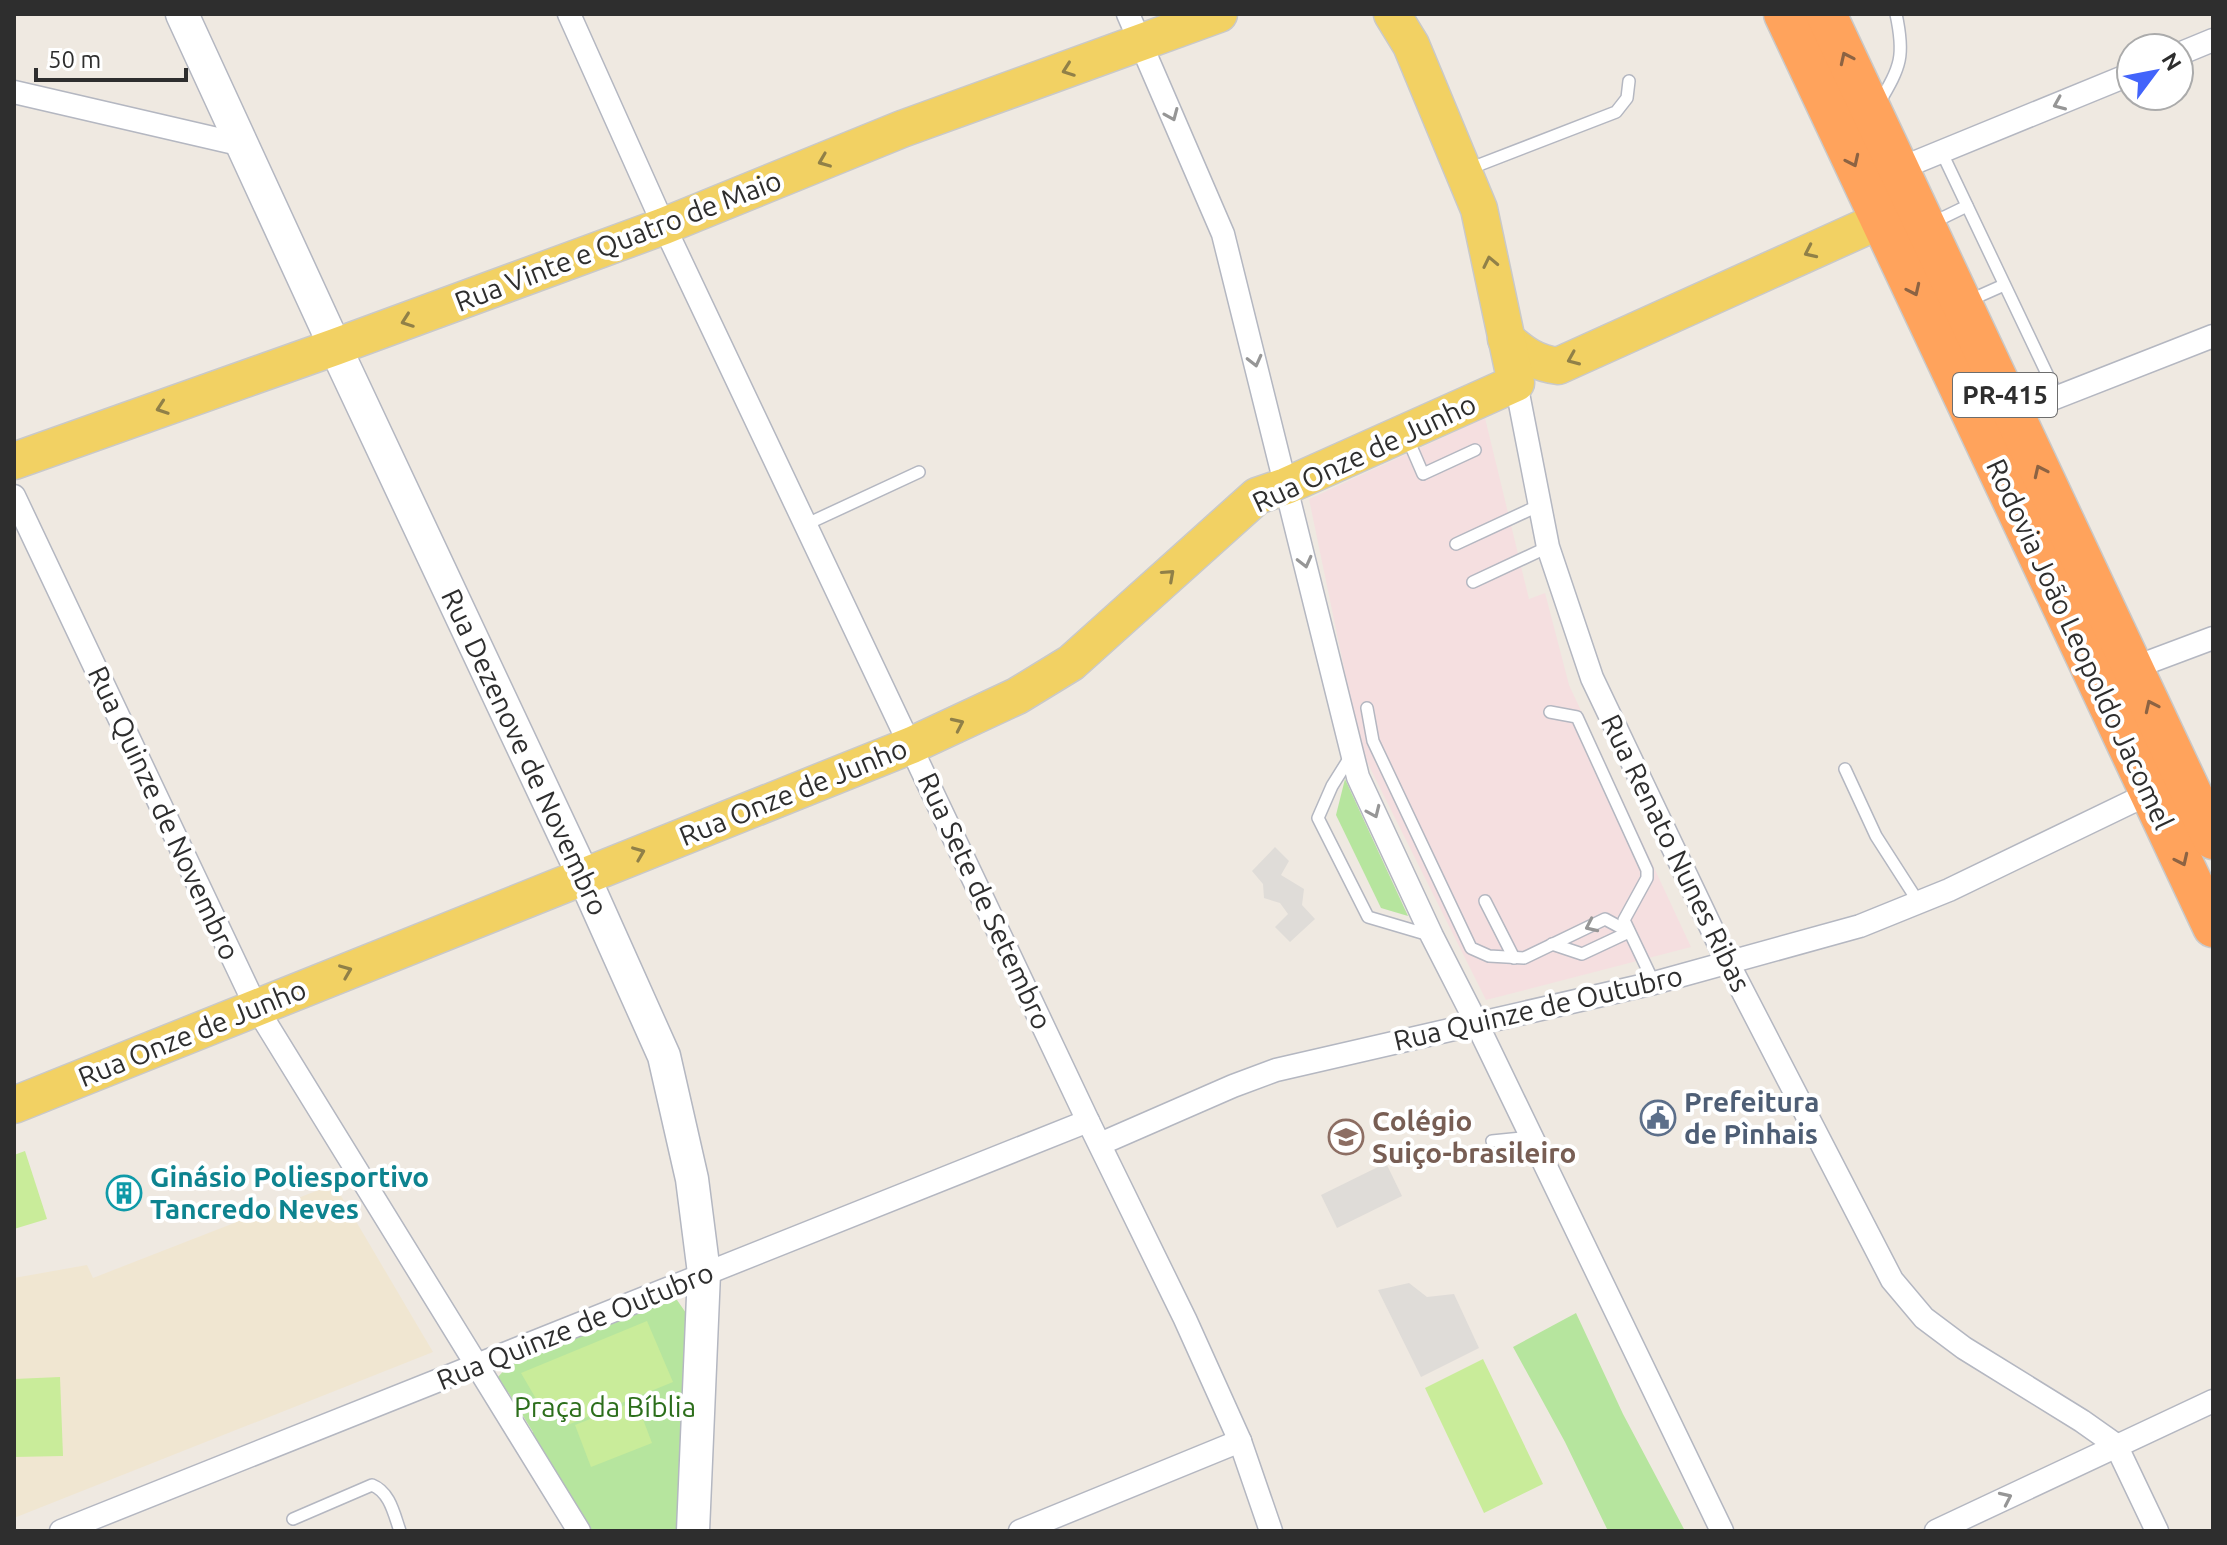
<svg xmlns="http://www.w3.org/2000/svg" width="2227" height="1545" viewBox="0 0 2227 1545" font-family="Ubuntu,sans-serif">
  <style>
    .education { fill: #f0e6d1 }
    .medical { fill: #f5dfe0 }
    .green { fill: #b6e59e }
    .pitch { fill: #c9ec9a }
    .plaza { fill: #dfdcd8 }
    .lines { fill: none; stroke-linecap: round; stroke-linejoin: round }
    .lane-casing { stroke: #b4b7c1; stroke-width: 14 }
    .street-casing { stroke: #b4b7c1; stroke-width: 25 }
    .secondary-casing { stroke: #b4b7c1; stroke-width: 35 }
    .primary-casing { stroke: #c9c9c9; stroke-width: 39 }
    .highway-casing { stroke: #c9c9c9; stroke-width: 43 }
    .lane { stroke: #fff; stroke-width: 11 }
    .street { stroke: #fff; stroke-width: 22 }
    .secondary { stroke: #fff; stroke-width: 32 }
    .primary { stroke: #f2d163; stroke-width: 36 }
    .highway { stroke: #ffa35c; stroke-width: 40 }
    .oneway { stroke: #8c6343 }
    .oneway2 { stroke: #908048 }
    .oneway3 { stroke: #969696 }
    .labels { text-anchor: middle; stroke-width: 8; stroke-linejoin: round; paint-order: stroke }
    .shield { fill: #fff; stroke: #6d6d6d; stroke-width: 2 }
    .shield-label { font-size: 26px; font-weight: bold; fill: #2e2e2e }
    .street-label { font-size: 28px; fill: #2e2e2e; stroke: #fff }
    .service-label { font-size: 28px; font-weight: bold; fill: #4e5e75; stroke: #fff; text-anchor: start }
    .education-label { font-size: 28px; font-weight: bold; fill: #785e54; stroke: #fff; text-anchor: start }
    .culture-label { font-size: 28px; font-weight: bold; fill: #0d838f; stroke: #fff; text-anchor: start }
    .park-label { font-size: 28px; fill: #2c6e1b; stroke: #fff }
  </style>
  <rect width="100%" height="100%" fill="#efe9e1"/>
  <!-- education -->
  <path class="education" d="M334,1184L433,1352L14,1518V1278L87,1265L93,1278Z"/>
  <!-- medical -->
  <path class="medical" d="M1485,418L1529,599L1545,593L1569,685L1691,947L1486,1000L1361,750L1309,499Z"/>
  <!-- green -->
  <g class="green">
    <path d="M1345,779L1408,916L1381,908L1336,815Z"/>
    <path d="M666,1299L677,1300L686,1313L677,1531H592L574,1502L566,1500L561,1492L563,1483L543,1451L535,1450L529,1441L533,1432L508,1392L500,1391L498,1377L509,1365Z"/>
    <path d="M1576,1313L1623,1414L1685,1531H1608L1565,1442L1513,1347Z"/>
  </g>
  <!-- pitch -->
  <g class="pitch">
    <path d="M25,1151L47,1219L14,1229V1155Z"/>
    <path d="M647,1321L673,1382L565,1426L560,1418L549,1421L521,1373Z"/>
    <path d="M1483,1359L1543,1484L1484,1513L1425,1388Z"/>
    <path d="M60,1377L63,1456L14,1457V1379Z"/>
    <path d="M636,1401L652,1443L591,1467L575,1425Z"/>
  </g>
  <!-- plaza -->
  <g class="plaza">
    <path d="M1275,847L1289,861L1281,875L1304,889L1302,905L1315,919L1290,942L1275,927L1288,914L1280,903L1264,898L1263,884L1252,871Z"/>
    <path d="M1386,1163L1402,1196L1337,1228L1321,1195Z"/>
    <path d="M1409,1283L1427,1297L1454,1294L1479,1348L1421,1377L1378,1290Z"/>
  </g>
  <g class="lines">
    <!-- lane casing -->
    <g class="lane-casing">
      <g id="lane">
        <path d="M1879,103C1901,66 1905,56 1896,14"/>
        <path d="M1942,153L2058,397"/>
        <path d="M1466,170L1616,112L1627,98L1629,81"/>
        <path d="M1932,223L1967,206"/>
        <path d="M1968,301L2004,285"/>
        <path d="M1407,437L1423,474L1475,450"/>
        <path d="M807,524L919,472"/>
        <path d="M1456,544L1540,505"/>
        <path d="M1473,582L1548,547"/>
        <path d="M1367,708L1373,741L1471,948L1489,956L1524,958L1605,919L1629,932"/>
        <path d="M1550,712L1577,717L1647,870V878L1624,920L1654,983"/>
        <path d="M1352,754L1332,786L1318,818L1368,917L1429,935"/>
        <path d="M1845,769L1876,836L1919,903"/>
        <path d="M1485,901L1514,958"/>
        <path d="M1552,944L1582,954L1629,932"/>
        <path d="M1492,1141L1531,1137"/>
        <path d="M293,1519L372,1485C390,1492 394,1514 400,1531"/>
      </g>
    </g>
    <!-- street casing -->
    <g class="street-casing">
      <g id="street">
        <path d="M569,14L664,226L1088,1121L1185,1319L1240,1441L1271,1531"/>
        <path d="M1128,14L1223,234L1358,777L1432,936L1476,1022L1722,1531"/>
        <path d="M2179,54L2213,40"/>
        <path d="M14,92L243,145"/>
        <path d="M1899,169L2131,74"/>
        <path d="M1516,383L1548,547L1592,678L1727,961L1892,1280L1924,1318L1964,1348L2082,1421L2116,1445L2157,1531"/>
        <path d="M2014,414L2213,336"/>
        <path d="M14,496L256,1007L579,1531"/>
        <path d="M2133,668L2213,638"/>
        <path d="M1100,1144L1233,1086L1276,1070L1654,983L1860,926L1949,890L2150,793"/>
        <path d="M61,1531L1088,1121"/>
        <path d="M1020,1531L1240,1441"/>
        <path d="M1936,1531L2213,1401"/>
      </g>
    </g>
    <!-- secondary casing -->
    <g class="secondary-casing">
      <path id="secondary" d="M182,14L343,364L583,875L664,1056L692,1179L704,1273L693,1531"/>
    </g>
    <!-- primary casing -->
    <g class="primary-casing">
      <g id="primary">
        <path d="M1506,339C1523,354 1535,363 1558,366L1881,220"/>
        <path d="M14,461L335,347L664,226L902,129L1219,14"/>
        <path d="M14,1105L912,745L1017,696L1071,663L1257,496L1286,486L1516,383L1479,209L1411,45L1392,14"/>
      </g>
    </g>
    <!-- highway casing -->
    <g class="highway-casing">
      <g id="highway">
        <path d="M1784,14L2213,927"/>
        <path d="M1826,14L2213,839"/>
      </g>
    </g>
    <!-- lane -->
    <use href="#lane" class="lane"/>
    <!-- street -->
    <use href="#street" class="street"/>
    <!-- secondary -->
    <use href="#secondary" class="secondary"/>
    <!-- primary -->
    <use href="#primary" class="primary"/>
    <!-- highway -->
    <use href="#highway" class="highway"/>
  </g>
  <!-- one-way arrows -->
  <defs><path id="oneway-chevron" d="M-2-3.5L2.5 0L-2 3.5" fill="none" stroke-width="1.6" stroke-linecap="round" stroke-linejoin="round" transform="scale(2)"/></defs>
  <g class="oneway">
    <use href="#oneway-chevron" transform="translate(1846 58) rotate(-115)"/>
    <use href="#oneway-chevron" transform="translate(1853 161) rotate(65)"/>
    <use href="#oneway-chevron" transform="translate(1914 290) rotate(65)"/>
    <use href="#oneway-chevron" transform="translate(2040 471) rotate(-115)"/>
    <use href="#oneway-chevron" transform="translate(2151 706) rotate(-115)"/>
    <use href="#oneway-chevron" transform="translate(2182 860) rotate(65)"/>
  </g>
  <g class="oneway2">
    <use href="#oneway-chevron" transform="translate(1068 70) rotate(160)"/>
    <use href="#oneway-chevron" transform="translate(824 161) rotate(158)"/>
    <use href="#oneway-chevron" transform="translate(1810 252) rotate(155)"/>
    <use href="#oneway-chevron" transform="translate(1490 262) rotate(-102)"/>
    <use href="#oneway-chevron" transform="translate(407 321) rotate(160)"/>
    <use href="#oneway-chevron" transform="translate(1573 359) rotate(157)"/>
    <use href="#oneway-chevron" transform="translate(162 408) rotate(161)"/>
    <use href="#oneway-chevron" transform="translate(1169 575) rotate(-42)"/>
    <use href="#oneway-chevron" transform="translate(958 724) rotate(-25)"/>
    <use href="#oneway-chevron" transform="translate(639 853) rotate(-22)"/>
    <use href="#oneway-chevron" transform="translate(346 971) rotate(-22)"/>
  </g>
  <g class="oneway3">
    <use href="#oneway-chevron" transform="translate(2059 104) rotate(157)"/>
    <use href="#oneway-chevron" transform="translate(1172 115) rotate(67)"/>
    <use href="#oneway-chevron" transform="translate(1255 361) rotate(76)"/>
    <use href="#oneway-chevron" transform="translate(1305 562) rotate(76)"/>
    <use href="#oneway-chevron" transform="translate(1374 812) rotate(66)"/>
    <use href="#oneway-chevron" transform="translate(1591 926) rotate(155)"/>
    <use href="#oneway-chevron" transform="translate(2006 1498) rotate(-25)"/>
  </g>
  <!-- icons -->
  <defs>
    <g id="civic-ring" transform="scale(1.8)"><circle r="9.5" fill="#fff" stroke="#5c6f8a" stroke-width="1.5"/><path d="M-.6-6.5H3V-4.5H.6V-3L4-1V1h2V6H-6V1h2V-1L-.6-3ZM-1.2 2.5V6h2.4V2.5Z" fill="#5c6f8a"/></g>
    <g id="school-ring" transform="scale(1.8)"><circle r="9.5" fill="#fff" stroke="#8d6e63" stroke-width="1.5"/><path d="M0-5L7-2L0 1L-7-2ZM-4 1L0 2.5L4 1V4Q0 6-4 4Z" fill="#8d6e63"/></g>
    <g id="building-ring" transform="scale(1.8)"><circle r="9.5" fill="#fff" stroke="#0f9aa8" stroke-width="1.5"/><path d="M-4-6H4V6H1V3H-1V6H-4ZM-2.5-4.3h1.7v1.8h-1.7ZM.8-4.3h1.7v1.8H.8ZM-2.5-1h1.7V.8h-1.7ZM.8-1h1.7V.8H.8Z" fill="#0f9aa8"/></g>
  </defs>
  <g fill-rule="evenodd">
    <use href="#civic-ring" x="1658" y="1118"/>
    <use href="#school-ring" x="1346" y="1137"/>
    <use href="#building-ring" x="124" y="1193"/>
  </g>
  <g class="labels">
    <!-- shield labels -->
    <rect class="shield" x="1953" y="373" width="104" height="44" rx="6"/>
    <g class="shield-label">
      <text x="2005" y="404">PR-415</text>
    </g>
    <!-- street labels -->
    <g class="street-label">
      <text transform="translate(618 241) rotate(-21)" y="10">Rua Vinte e Quatro de Maio</text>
      <text transform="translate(1364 453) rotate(-25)" y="10">Rua Onze de Junho</text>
      <text transform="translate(2080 644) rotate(65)" y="10">Rodovia João Leopoldo Jacomel</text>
      <text transform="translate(525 752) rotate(65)" y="10">Rua Dezenove de Novembro</text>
      <text transform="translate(793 792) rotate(-22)" y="10">Rua Onze de Junho</text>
      <text transform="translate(164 813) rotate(65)" y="10">Rua Quinze de Novembro</text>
      <text transform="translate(1676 853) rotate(64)" y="10">Rua Renato Nunes Ribas</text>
      <text transform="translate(985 901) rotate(65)" y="10">Rua Sete de Setembro</text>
      <text transform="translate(1538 1008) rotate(-13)" y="10">Rua Quinze de Outubro</text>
      <text transform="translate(192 1033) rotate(-22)" y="10">Rua Onze de Junho</text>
      <text transform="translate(575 1326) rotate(-22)" y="10">Rua Quinze de Outubro</text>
    </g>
    <!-- service labels -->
    <g class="service-label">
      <text x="1684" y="1112">Prefeitura<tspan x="1684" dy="32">de Pìnhais</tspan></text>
    </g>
    <!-- education labels -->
    <g class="education-label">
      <text x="1372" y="1131">Colégio<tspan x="1372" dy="32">Suiço-brasileiro</tspan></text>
    </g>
    <!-- culture labels -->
    <g class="culture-label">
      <text x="150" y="1187">Ginásio Poliesportivo<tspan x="150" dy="32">Tancredo Neves</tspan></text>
    </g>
    <!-- park labels -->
    <g class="park-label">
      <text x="605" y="1417">Praça da Bíblia</text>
    </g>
  </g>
  <!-- border -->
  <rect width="2227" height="1545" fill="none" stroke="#2e2e2e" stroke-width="32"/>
  <!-- north arrow -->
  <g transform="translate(2155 72) rotate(58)"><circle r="38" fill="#ffffff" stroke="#ababab" stroke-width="2"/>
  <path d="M0-6L14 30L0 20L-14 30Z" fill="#4264fb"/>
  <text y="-12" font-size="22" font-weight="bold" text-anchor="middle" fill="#2e2e2e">N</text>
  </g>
  <!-- scale -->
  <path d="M36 68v12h150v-12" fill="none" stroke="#2e2e2e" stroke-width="4"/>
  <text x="48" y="68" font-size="24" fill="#2e2e2e" stroke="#ffffff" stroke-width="6" paint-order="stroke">50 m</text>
</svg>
